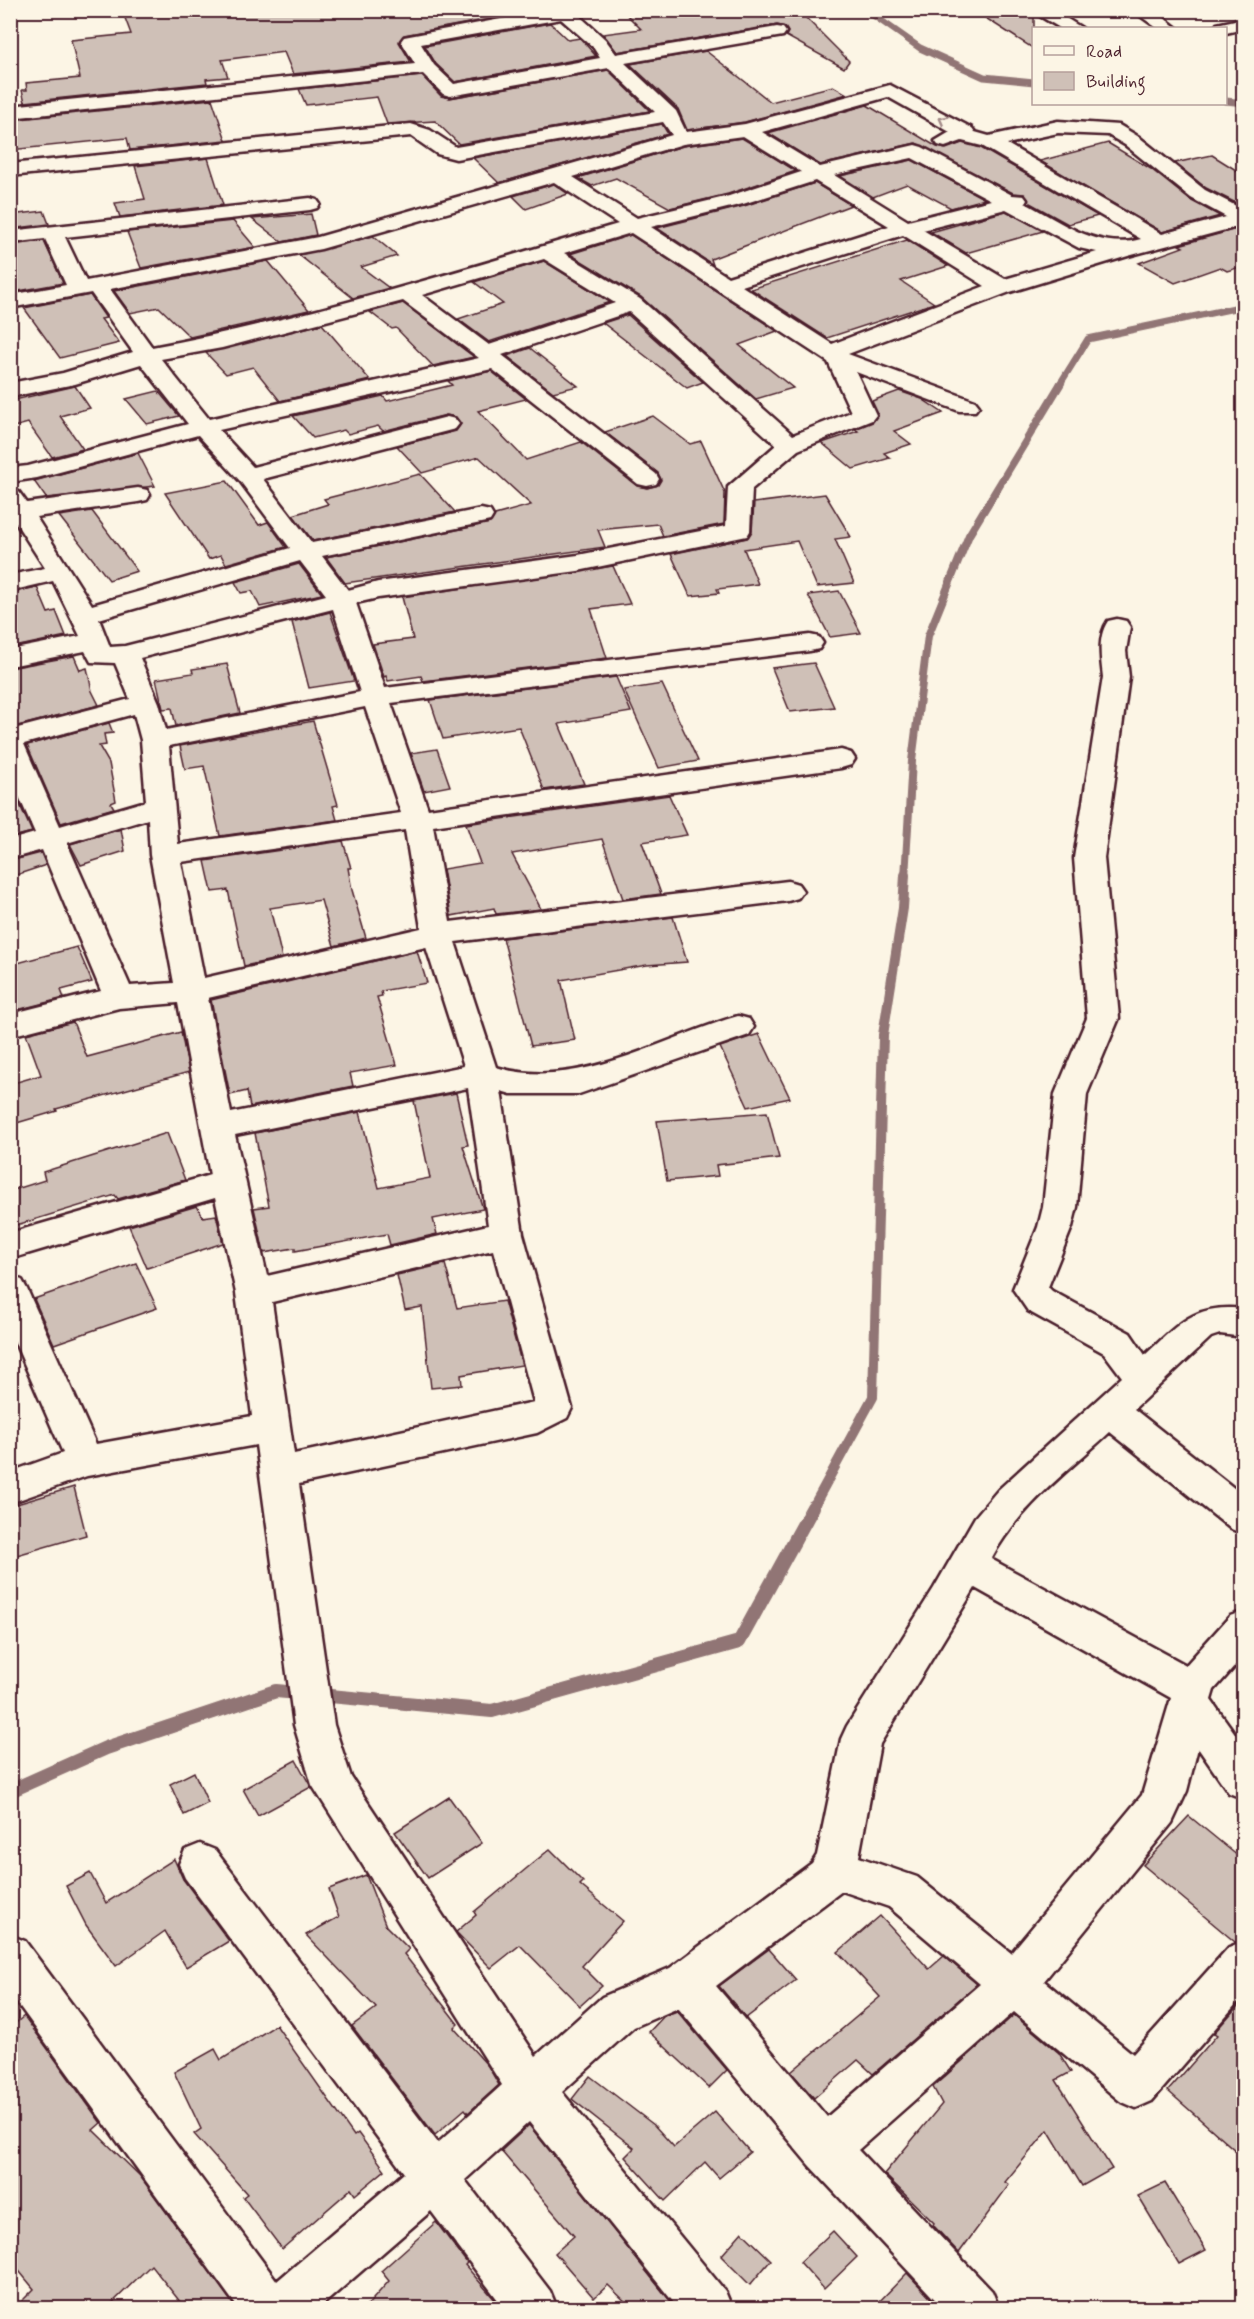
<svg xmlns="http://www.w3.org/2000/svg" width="1254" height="2319" viewBox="0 0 1254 2319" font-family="Mynerve,sans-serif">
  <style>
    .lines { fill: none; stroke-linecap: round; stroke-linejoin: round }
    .stream-far3 { stroke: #917474; stroke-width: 7 }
    .stream-far2 { stroke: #917474; stroke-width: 8 }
    .stream-far1 { stroke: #917474; stroke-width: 10 }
    .stream { stroke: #917474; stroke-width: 14 }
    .building { fill: #cfc0b7; stroke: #4a1f2b; stroke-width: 1.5 }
    .minor-casing { stroke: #4a1f2b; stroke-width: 5 }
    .minor { fill: #fcf5e5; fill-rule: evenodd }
    .oneway { stroke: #a38a88 }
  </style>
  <rect width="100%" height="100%" fill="#fcf5e5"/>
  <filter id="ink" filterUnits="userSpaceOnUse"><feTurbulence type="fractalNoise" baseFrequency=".0167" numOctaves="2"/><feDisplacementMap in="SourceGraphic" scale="12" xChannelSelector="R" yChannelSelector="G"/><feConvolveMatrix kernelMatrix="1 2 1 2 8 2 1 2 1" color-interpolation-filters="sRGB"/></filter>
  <g filter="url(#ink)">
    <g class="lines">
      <!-- stream-far3 -->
      <g class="stream-far3">
        <path d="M866,10L920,48L984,77L1034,82"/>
        <path d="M1226,101L1244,103"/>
        <path d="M1060,384L1088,339L1244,306"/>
      </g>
      <!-- stream-far2 -->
      <path class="stream-far2" d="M905,877L912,761L928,636L969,535L1061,383"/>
      <!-- stream-far1 -->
      <path class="stream-far1" d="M812,1509L873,1397L883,1035L903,908L905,875"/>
      <!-- stream -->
      <path class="stream" d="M10,1791L106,1748L276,1691L492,1711L739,1642L813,1507"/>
    </g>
    <!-- building -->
    <g class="building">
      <path d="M122,10H500L506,16L404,35L399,42L411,62L293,74L284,52L222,60L228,77L206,79L207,83L25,102L22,90H27L26,83L80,78L71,40L131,34Z"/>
      <path d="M622,10H798L849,61L844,68L786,36L788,32L785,27L777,25L617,52L603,34L641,29Z"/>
      <path d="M973,10H1024L1034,16V49Z"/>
      <path d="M550,23L568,40L580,38L596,56L455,82L436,64L425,46Z"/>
      <path d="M706,51L771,102L833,86L847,94L745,122L687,130L678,109L630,64Z"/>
      <path d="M608,70L650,111L459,144L435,121L387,124L377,97L306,105L299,89L422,76L441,96L450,98Z"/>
      <path d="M212,99L226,140L130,150L127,138L10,150V120Z"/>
      <path d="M867,105L937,147L946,149L962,143L981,148L1098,216L1068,224L1028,202L1024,194L1013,193L916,143L820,165L768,133Z"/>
      <path d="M662,124L668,134L499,183L473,158Z"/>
      <path d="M742,138L796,171L728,194L670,208L616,178L592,186L578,178L683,146Z"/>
      <path d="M1108,143L1151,169L1190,200L1220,216L1162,232L1040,161Z"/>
      <path d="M1212,155L1244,175V207L1206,188L1175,163Z"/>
      <path d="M208,158L223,205L120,217L115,203L145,199L135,166Z"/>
      <path d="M912,160L985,199L951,208L907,184L873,197L840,176Z"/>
      <path d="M815,183L851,205L711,259L713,265L657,228L744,206Z"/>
      <path d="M554,184L568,194L526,209L513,196Z"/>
      <path d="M44,211L49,224L10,229V215Z"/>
      <path d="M1006,211L1043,231L966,253L931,232Z"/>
      <path d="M311,214L316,235L282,242L252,219Z"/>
      <path d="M233,221L255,247L141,268L127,232Z"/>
      <path d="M1244,227V266L1227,271L1220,267L1175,283L1139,263L1183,247L1179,245Z"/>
      <path d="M631,235L777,331L739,345L793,388L756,399L641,297L570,254Z"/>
      <path d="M373,236L397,256L361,267L389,288L353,298L299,255Z"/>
      <path d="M907,240L948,266L901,281L934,303L827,338L751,289Z"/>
      <path d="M44,241L63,283L13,292L10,288V245Z"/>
      <path d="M268,261L309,310L190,337L159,307L130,313L114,291Z"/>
      <path d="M544,261L610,302L489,342L458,319L503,304L474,282Z"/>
      <path d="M90,295L106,318L101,319L119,343L60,358L24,308Z"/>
      <path d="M403,303L474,357L433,366L396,328L392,329L370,312Z"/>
      <path d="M628,315L703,382L687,388L603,323Z"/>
      <path d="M322,324L370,380L280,401L253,367L226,374L206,353Z"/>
      <path d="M530,348L578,386L553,392L507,356Z"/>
      <path d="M491,371L526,399L478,411L526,460L581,442L637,486L647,488L658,485L661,480L658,473L605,432L653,416L690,444L701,441L725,493L724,524L663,536L658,524L598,530L605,547L345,583L326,557L490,523L495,515L531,505L479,457L422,473L397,446L456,431L461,424L456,417L446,415L383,431L378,426L348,434L344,430L313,438L293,416L383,396L387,401L452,385L448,381Z"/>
      <path d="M75,386L90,408L60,416L83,449L52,457L28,423L10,428V401Z"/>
      <path d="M158,391L179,416L147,424L126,399Z"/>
      <path d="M899,391L922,399L943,413L894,431L911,444L884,453L890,458L853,469L822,443L858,431L855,429L873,422L878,414L872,401Z"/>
      <path d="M138,453L155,486L46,498L34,481Z"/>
      <path d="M420,474L455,512L313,541L293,515L328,504L324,499Z"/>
      <path d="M227,481L259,525L268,522L286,547L226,564L221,555L209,559L165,493Z"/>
      <path d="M825,494L851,537L835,539L854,583L817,587L797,541L744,549L758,584L717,589L719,593L690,596L671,554L747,538L752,531L754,503Z"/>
      <path d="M92,511L137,571L109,580L59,516Z"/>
      <path d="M299,564L322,594L260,607L252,591L241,593L235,582Z"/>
      <path d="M613,566L630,604L591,609L607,658L423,681L421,676L388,681L386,676L384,677L373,644L413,639L402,597Z"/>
      <path d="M37,587L48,613L56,611L66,636L10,648V593Z"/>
      <path d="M839,591L861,633L830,637L808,595Z"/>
      <path d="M330,612L354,681L309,688L292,622Z"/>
      <path d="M74,656L80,670L87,668L92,691L99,705L10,728V668Z"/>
      <path d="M814,663L834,707L790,712L772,668Z"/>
      <path d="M227,664L240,713L176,726L172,708L163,709L156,679L193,673L192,669Z"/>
      <path d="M616,677L631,712L559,724L584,784L544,790L519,727L443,739L430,700Z"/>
      <path d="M662,684L698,761L659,768L624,690Z"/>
      <path d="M313,721L338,805L333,806L337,820L220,836L204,766L185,769L180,746Z"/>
      <path d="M109,723L113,733L104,734L106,745L99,746L109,763L116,801L111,803L114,808L61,823L27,745Z"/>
      <path d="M437,749L450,786L424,791L411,753Z"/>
      <path d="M10,783L32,832L10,838Z"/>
      <path d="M669,795L687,835L642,842L661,894L623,899L602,839L512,854L541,909L496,914L494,908L451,916L443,869L480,863L466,824Z"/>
      <path d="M121,829L125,851L81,865L70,844Z"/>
      <path d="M343,841L351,868H348L352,890L366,938L334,946L321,900L270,908L282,958L244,966L228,890L212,892L205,861Z"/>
      <path d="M41,853L46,865L10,877V861Z"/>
      <path d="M673,917L687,962L647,965L561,980L575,1040L531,1046L503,938Z"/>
      <path d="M77,947L92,982L61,990L64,998L17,1010L10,993V965Z"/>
      <path d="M417,951L427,983L381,991L382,996L377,997L397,1065L350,1073L353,1086L250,1107L247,1091L230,1095L211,1000Z"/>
      <path d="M73,1022L87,1057L181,1032L189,1072L56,1109L57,1111L10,1125V1084L41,1075L26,1034Z"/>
      <path d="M759,1034L790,1098L748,1107L720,1047Z"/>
      <path d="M456,1093L468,1145L463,1146L483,1209L433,1219L437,1234L390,1245L387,1234L295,1251V1248L264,1253L254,1208L269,1206L255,1133L360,1112L379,1188L430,1178L414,1101Z"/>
      <path d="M767,1112L779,1158L716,1165L718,1176L667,1181L657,1121Z"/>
      <path d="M167,1133L185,1180L118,1199L115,1195L10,1227V1191L45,1180L43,1172Z"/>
      <path d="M197,1206L203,1217L216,1215L223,1243L147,1268L129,1226Z"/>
      <path d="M136,1263L157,1308L54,1344L34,1299Z"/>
      <path d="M445,1264L457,1308L504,1301L522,1365L461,1375L462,1385L431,1388L422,1307L405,1310L397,1275Z"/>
      <path d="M74,1487L86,1535L10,1557V1506Z"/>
      <path d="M296,1760L311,1787L258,1816L243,1789Z"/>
      <path d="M194,1772L208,1803L184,1815L170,1784Z"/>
      <path d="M449,1797L482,1843L428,1878L395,1832Z"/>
      <path d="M1189,1816L1244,1861V1939L1235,1942L1143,1865Z"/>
      <path d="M550,1849L583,1882L580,1885L623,1921L582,1966L602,1986L580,2006L520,1945L491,1968L456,1932L476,1915L474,1912Z"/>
      <path d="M174,1859L183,1879L229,1941L186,1967L165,1931L116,1966L86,1925L66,1886L90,1873L106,1903Z"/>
      <path d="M366,1875L386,1926L409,1949L404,1954L458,2024L454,2028L488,2066L499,2085L468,2113L465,2109L435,2135L352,2026L376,2008L306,1935L339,1917L329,1889Z"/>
      <path d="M880,1916L929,1969L944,1956L977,1984L873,2074L858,2060L814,2098L791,2072L880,1997L838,1952Z"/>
      <path d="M769,1949L796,1980L746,2018L719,1986Z"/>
      <path d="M1244,1999V2158L1168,2091L1217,2035L1214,2033Z"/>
      <path d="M677,2011L727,2070L709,2088L649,2032L664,2016Z"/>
      <path d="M1014,2015L1059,2053L1071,2072L1056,2080L1112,2169L1082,2186L1048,2130L1005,2182L1009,2185L959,2253L933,2225L934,2223L884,2174L942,2104L933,2087Z"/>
      <path d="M24,2016L101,2123L93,2130L140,2176L236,2308H185L151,2265L107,2308H15L34,2289L10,2260V2028Z"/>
      <path d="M276,2025L354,2136L358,2133L385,2170L355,2195L351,2189L282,2249L243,2197L247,2194L194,2134L201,2129L174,2072L215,2049L221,2060Z"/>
      <path d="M590,2076L654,2125L674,2147L715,2112L750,2152L719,2178L705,2162L665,2201L625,2157L634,2148L572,2099Z"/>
      <path d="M529,2125L676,2308H632L608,2285L594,2298L555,2253L574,2236L501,2151Z"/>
      <path d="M1165,2183L1206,2250L1179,2264L1138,2196Z"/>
      <path d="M436,2222L467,2263L465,2265L502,2308H365L389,2281L381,2271Z"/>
      <path d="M833,2231L857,2257L824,2289L800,2262Z"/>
      <path d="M742,2232L771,2260L750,2285L721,2256Z"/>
      <path d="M907,2273L940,2308H873Z"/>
    </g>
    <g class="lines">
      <!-- minor casing -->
      <g class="minor-casing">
        <g id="minor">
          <path d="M549,10H573L605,39L616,54L777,27L783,28L786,32L783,36L777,37L625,63L676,111L686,132L745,124L890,85L972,128L975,132L989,136L1058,121L1119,125L1139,137L1205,190L1244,210V225L1128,256L1010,292L848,354L975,401L979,406L975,411H959L856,372L876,415L872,420L798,450L752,489L750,531L747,536L578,571L378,598L356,603L385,688L810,635L819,637L823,643L819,649L810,651L391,703L428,809L841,750L851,753L855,759L851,765L841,768L433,826L450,922L788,881L798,884L803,891L798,898L788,901L455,942L496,1067C577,1092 661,1038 738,1016L749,1019L754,1027L749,1035L579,1094H511L501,1091L523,1234L572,1408L567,1418L537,1433L299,1484L334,1725L351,1777L536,2056L602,1997L670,1968L812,1863L817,1855L841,1739L847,1726L934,1588L975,1517L998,1490L1122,1377L1104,1353L1028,1311L1013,1289L1038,1227L1043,1207L1055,1094L1087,1018L1074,858L1103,677C1101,659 1097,637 1108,621L1117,619L1126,621L1130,627L1126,651L1129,677L1104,858L1119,1018L1087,1094L1077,1207L1072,1227L1048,1287L1052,1291L1130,1333L1145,1355C1179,1324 1194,1303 1244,1309V1337L1220,1334L1211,1337L1134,1409L1244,1496V1534L1231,1529L1110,1432C1068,1471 1018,1508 991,1559L1186,1665L1230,1616L1244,1611V1656L1214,1690L1211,1700L1244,1746V1799L1229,1793L1198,1748L1187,1791L1172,1823L1044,1981L1133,2054L1229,1947L1244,1941V1995L1152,2101L1136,2108L1120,2101L1014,2012L858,2150L992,2291L999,2308H943L809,2165L678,2008L634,2027L562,2092L725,2291L732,2308H678L529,2122L465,2180L550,2291L557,2308H504L431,2211L319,2308H238L10,1993V1935L25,1941L277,2281L404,2173L185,1878L179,1864L185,1850L200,1844L215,1850L438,2143L502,2085L312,1785L294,1725L256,1445L87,1476L10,1503V1472L63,1453L10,1331V1276L22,1280L27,1289L96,1444L252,1416L236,1293L215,1198L10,1259V1233L210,1175L178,1003L119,1008L10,1036V1014L101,991L42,850L10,859V840L35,833L10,776V730L130,699L115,663L91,662L85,651L10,666V650L80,636L53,581L10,591V575L45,568L14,520H10V490L19,492L27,503L138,488L147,490L150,495L147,500L138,502L36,517L92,605L290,548L240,481L198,435L37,478L10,482V468L28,466L188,424L141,364L75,384L10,397V383L63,373L133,352L91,293L10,308V295L66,285L45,239L10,243V231L310,198L317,200L320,204L317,208L310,210L65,237L86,281L318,237L672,135L663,122L456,159L437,154L411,136L10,176V164L411,124L430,130L456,147L655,112L609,68L450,96L443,94L423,74L10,118V106L415,64L401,41L404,37ZM561,19L593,47L600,58L454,84L434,65L421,44ZM888,97L950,132L935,141L938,145L945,147L962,141L982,146L1141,239C1099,251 1061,222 1025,203L1027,200L1024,196L1012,195L922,147L915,145L820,167L762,132ZM1058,133L1108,135L1125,145L1191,198L1226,217L1162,234L1007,144ZM743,136L801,172L729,196L637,218L573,177L683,144ZM912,158L991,200L908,221L834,175ZM815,181L889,226L728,277L651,227L743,204ZM554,182L618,224C463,269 310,318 152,347L110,289L321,249ZM1006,209L1079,248L1097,252L1005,279L923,230ZM631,233L828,362L851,412L793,435L640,299L564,253ZM903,235L985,286L832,344L742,286ZM544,259L615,303L489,345L422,295ZM403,301L479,358L209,419L161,359L222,348ZM629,312L776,445L728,487L726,526L578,555L378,582L348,590L322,556L481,523L490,521L493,516L490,511L481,509L312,543L263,479L455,429L459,424L455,419L447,417L253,467L219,430L492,369L638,484L647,486L656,484L659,479L656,474L502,355ZM300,561L326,595L125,646L110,647L99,619ZM333,609L360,692L166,730L159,703L140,658ZM365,707L401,813L178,844L169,746ZM134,714L141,740L146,801L60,826L24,744ZM148,819L150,855L174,983L130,986L67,843ZM405,830L421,928L204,978L181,862ZM426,947L464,1066L231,1113L208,998ZM468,1088L488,1225L267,1276L235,1135ZM493,1250L534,1402L294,1454L272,1302ZM975,1588L1171,1698L1142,1795L1011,1953L917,1877L859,1857L880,1744ZM842,1891L889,1907L980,1984L827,2117L716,1986Z"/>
          <path d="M1030,10H1053L1082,28H1060Z"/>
          <path d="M1132,10H1154L1177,28H1157Z"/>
          <path d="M1244,18V29L1226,33V28H1214L1217,24Z"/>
        </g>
      </g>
      <!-- minor -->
      <use href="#minor" class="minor"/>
    </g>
    <!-- one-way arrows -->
    <defs><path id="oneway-chevron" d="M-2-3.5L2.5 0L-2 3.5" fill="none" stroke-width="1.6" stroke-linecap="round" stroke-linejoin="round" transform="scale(1.5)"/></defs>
    <use class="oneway" href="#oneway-chevron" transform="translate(943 120) rotate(-151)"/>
  </g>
  <!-- margin -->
  <rect width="1254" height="2319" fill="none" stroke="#fcf5e5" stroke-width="36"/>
  <rect x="18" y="18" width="1218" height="2283" fill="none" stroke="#4a1f2b" stroke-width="2" filter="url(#ink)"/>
  <!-- legend -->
  <rect x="1032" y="27" width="195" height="78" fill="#fcf5e5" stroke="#b59f9b" stroke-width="1.5"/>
  <rect x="1044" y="46" width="30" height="9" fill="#fcf5e5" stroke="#b59f9b" stroke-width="1.5"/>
  <text x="1086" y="57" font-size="18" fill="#4a1f2b">Road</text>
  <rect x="1044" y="72" width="30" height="18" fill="#cfc0b7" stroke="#b59f9b" stroke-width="1.5"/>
  <text x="1086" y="87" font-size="18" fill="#4a1f2b">Building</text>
</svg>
